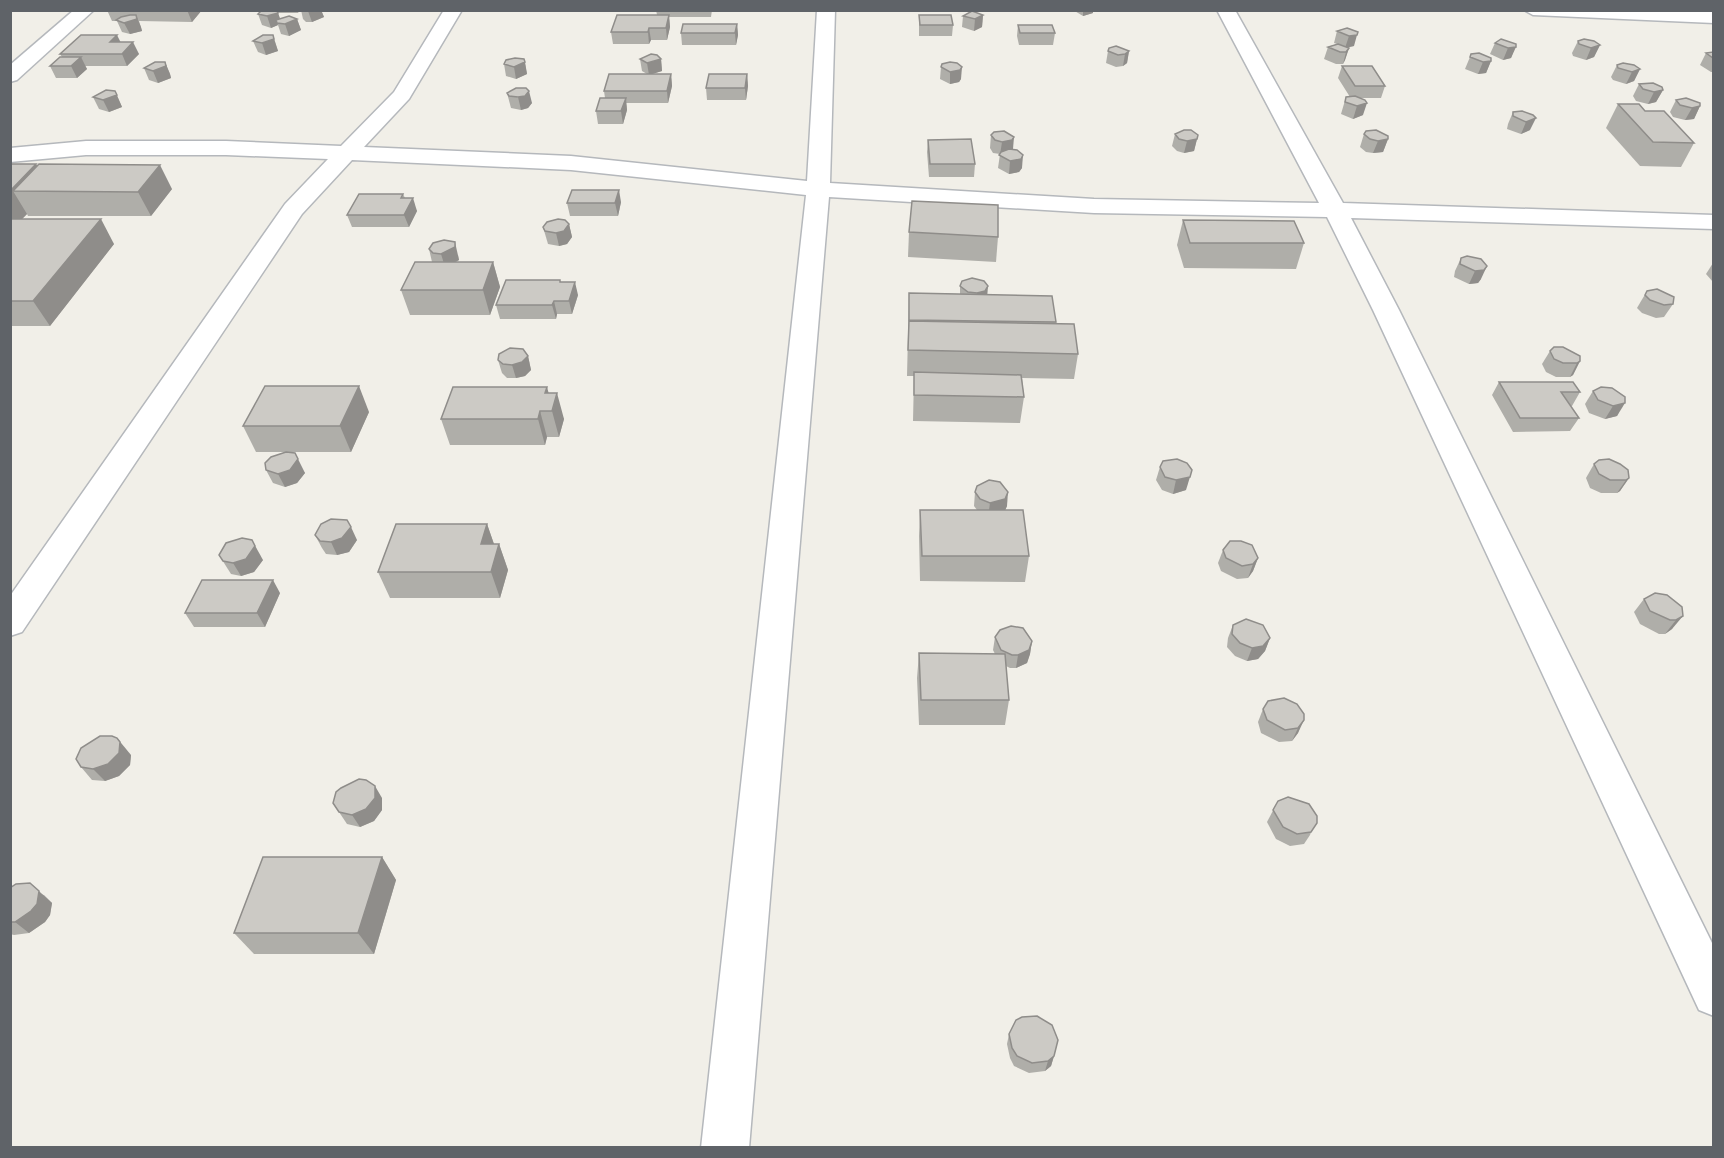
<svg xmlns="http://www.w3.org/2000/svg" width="1724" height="1158" viewBox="0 0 1724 1158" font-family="'Roboto Condensed',sans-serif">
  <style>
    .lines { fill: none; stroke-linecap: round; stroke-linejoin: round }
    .minor-casing { stroke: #b5b8bc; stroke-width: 3 }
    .minor { fill: #fff; fill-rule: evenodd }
    .wall { fill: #afaea9 }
    .shaded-wall { fill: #8f8d8a }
    .building { fill: #cccac5; stroke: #8f8d8a; stroke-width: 1.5 }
  </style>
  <rect width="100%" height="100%" fill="#f1efe8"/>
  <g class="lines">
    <!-- minor casing -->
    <g class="minor-casing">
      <g id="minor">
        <path d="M74,10H94L17,80L10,82V65Z"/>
        <path d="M444,10H462L409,99L364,147L571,156L807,181L817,10H835L830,183L1094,199L1319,203L1217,10H1235L1343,203L1714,215V229L1351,218L1399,310L1714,947V1016L1699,1010L1373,310L1327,217L1094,213L829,197L749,1148H701L806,195L571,170L352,160L302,214L22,632L10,636V596L285,204L328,159L226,155H86L10,162V148L86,141H226L341,146L394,92Z"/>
        <path d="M1524,10L1714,11V23L1533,15Z"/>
      </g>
    </g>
    <!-- minor -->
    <use href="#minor" class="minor"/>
  </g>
  <!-- wall -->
  <g class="wall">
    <path d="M107,10H202L192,22L139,21L142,31L130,34L122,32L117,21H112Z"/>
    <path d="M262,10H300L298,13H278L280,19H297L301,30L289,36L281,34L278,25L271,28L262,25L258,14Z"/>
    <path d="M301,10H321L324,17L312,22H306L303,19Z"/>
    <path d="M656,10H712L711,17H669L670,27L667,40H651L649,44H613L611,32L657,15Z"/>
    <path d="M1073,10H1093V13L1083,16Z"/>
    <path d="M919,15L953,25L952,36H919Z"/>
    <path d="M983,15L982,27L974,31L962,27L963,16Z"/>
    <path d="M737,24L738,35L736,45H682L681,33Z"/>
    <path d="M1018,25L1055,33L1053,45H1019L1017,36Z"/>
    <path d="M1347,28L1354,46L1348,47L1349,48L1345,60L1343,64H1336L1324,59L1328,47L1337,44L1334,43L1337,31Z"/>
    <path d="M273,35L278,51L266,55L258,52L253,41Z"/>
    <path d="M1578,41L1600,45L1594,57L1586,60L1573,56L1572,53Z"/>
    <path d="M120,42L139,54L127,66H85L87,69L77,78H56L50,66L62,57L60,54Z"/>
    <path d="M1495,43L1516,44L1511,58L1503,60L1490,54Z"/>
    <path d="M1108,51H1129L1127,63L1123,66L1116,67L1106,63Z"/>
    <path d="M1713,52V72H1711L1700,65L1706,53Z"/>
    <path d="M1470,57L1491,61L1486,73L1478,74L1465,69Z"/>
    <path d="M524,59L527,74L516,79L506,76L504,64Z"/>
    <path d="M640,59H661L662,71L652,74H671L672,86L668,103H626L627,110L623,124H598L596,111L605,98L604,91L647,74L642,71Z"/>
    <path d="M165,62L170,74L171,78L158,83L149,80L144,68Z"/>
    <path d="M942,64L961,79L959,82L950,84L940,79L941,67Z"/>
    <path d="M1617,65L1640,69L1634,81L1626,84L1613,80L1611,77Z"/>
    <path d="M1342,66L1385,86L1381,98H1360L1363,115L1353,119L1341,114L1346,97H1350L1338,78Z"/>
    <path d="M747,74L748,86L746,100H707L706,88Z"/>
    <path d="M1639,84L1663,90L1656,102L1648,104L1636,101L1633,96Z"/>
    <path d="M115,91L122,107L109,112L99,109L93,97Z"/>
    <path d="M507,93L532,103L528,108L521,110L511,108Z"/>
    <path d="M1676,100L1700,106L1694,119L1685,120L1673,117L1670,112Z"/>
    <path d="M1618,104L1645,111L1694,143L1681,167L1640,166L1606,128Z"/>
    <path d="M1522,111L1530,130L1521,134L1507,129L1508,124L1513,112Z"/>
    <path d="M1175,134L1198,135L1194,151L1184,153L1177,151L1172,146Z"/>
    <path d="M1364,134L1388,139L1383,152L1373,153L1366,152L1360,147Z"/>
    <path d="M991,135L1013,150L1022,168L1019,172L1009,174L998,168L1000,154L993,153L990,148Z"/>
    <path d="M928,140L975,164L974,177H929L927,152Z"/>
    <path d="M10,164H36L37,166L172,189L151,216H28L27,214L22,219L114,244L50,326H10Z"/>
    <path d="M403,194L405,198L417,211L409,227H352L347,215Z"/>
    <path d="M621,202L618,216H570L567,203Z"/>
    <path d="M1183,220L1304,243L1296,269L1184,268L1177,245Z"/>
    <path d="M569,224L572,237L567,244L559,246L548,244L543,227Z"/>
    <path d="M909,232L998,237L996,262L908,257Z"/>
    <path d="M429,249L458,255L459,260L456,262H493L500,287L490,315H410L401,290L432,262Z"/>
    <path d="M1467,256L1481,279L1478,283L1469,284L1454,277L1455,271L1461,258Z"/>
    <path d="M1713,263V282L1706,274Z"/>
    <path d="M561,282L578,295L572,314H557L556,319H500L496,305Z"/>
    <path d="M960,286L987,295L1056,322V324L1078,354L1074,379L1022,378L1024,397L1020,423L913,421L914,376H907L909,293L960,294Z"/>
    <path d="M1647,291L1673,304L1664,317L1656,318L1642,313L1637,308Z"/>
    <path d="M1550,351L1580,361L1573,375L1570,377H1556L1546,372L1542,364Z"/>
    <path d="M528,356L531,370L525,376L516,378H507L502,373L498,360Z"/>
    <path d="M1499,382L1580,392L1572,406H1570L1579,418L1570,431L1513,432L1492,395Z"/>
    <path d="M1593,391L1625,397L1617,416L1605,419L1589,413L1585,404Z"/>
    <path d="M549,393L564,419L559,437H547L545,445H450L441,419Z"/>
    <path d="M369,412L351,452H286L305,473L297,483L285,487L273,483L266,470L285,452H256L243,426Z"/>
    <path d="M1163,461L1186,490L1173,494L1162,490L1156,480L1160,467Z"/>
    <path d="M1594,464L1629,478L1620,491L1617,493H1601L1590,488L1586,478Z"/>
    <path d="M975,492L1007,506L1005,510L1029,556L1025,582L920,581L919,536L920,510H977L974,506Z"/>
    <path d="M487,524L494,544H499L508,570L500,598H390L378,572Z"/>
    <path d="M315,535L357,540L349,552L337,555L326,554L322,548Z"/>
    <path d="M1223,550L1258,558L1253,571L1248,578L1237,579L1221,571L1218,563Z"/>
    <path d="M219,555L263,560L254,572L241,576L231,574Z"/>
    <path d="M280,593L265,627H194L185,613Z"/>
    <path d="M1644,599L1682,607L1672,629L1665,634H1659L1640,624L1634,612Z"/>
    <path d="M1233,625L1270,638L1265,651L1258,659L1247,661L1235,656L1227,647L1228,638Z"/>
    <path d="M995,637L1032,641L1030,654L1027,663L1016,668H1010L1006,666L1009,700L1005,725H919L917,678L919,653L995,654L993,650Z"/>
    <path d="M1263,709L1304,714L1298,733L1292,741L1279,742L1261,733L1258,722Z"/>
    <path d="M131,755L130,765L119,776L105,781L92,780L81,767Z"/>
    <path d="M382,798V810L374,821L360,827L347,824L333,803Z"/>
    <path d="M1278,801L1317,816L1310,835L1304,844L1290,846L1276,839L1267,822Z"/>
    <path d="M382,857L396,880L374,954H254L234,933Z"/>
    <path d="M10,888L44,895L52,903L50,915L45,922L29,933L14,935L10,934Z"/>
    <path d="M1009,1034L1054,1056L1051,1066L1045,1071L1029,1073L1014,1066L1010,1058L1007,1044Z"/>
  </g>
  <!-- shaded-wall -->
  <g class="shaded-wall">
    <path d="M187,10H202L192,22Z"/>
    <path d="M309,10H321L324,17L312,22L308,11Z"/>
    <path d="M1083,10H1093V13L1083,16Z"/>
    <path d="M278,13L282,24L277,23L278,25L271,28L267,16Z"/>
    <path d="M136,15L141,27L142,31L130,34L124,23Z"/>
    <path d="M669,15L670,27L667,40L666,28Z"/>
    <path d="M983,15L982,27L974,31L975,19Z"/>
    <path d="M297,19L301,30L289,36L285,24Z"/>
    <path d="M737,24L738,35L736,45L735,33Z"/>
    <path d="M649,28L651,40L649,44L648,32Z"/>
    <path d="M117,35L123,47L110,42Z"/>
    <path d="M1357,35L1354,46L1345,48L1349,36Z"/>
    <path d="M274,39L278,51L266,55L262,43Z"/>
    <path d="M133,42L139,54L127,66L122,54Z"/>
    <path d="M1600,45L1594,57L1586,60L1591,48Z"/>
    <path d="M1516,47L1511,58L1503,60L1508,48Z"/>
    <path d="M1349,48L1345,60L1343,64L1346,52Z"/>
    <path d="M1129,51L1127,63L1123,66L1125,54Z"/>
    <path d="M81,57L87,69L77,78L71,66Z"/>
    <path d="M661,59L662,71L649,75L647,63Z"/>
    <path d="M1491,61L1486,73L1478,74L1483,62Z"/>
    <path d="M165,62L170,74L171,78L158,83L153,71Z"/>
    <path d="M525,62L527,74L516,79L514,67Z"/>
    <path d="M962,67L961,79L959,82L950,84V72Z"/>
    <path d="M1640,69L1634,81L1626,84L1632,72Z"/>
    <path d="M671,74L672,86L668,103L667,91Z"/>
    <path d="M747,74L748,86L746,100L745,88Z"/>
    <path d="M1663,90L1656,102L1648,104L1654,92Z"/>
    <path d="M115,91L122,107L109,112L103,100Z"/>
    <path d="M529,91L532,103L528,108L521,110L518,97Z"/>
    <path d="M626,98L627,110L623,124L621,111Z"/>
    <path d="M1367,103L1363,115L1353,119L1357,106Z"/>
    <path d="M1700,106L1694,119L1685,120L1692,108Z"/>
    <path d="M1536,118L1530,130L1521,134L1526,122Z"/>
    <path d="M1198,135L1194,151L1184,153L1187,141Z"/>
    <path d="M1014,137L1013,149L1011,153L1000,155L1002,142Z"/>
    <path d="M1388,139L1383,152L1373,153L1378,141Z"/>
    <path d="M1023,155L1022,168L1019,172L1009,174L1010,161Z"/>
    <path d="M36,164L50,189L13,191L27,214L10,231V191Z"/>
    <path d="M160,165L172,189L151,216L138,192Z"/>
    <path d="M619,190L621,202L618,216L615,203Z"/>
    <path d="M413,198L417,211L409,227L404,215Z"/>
    <path d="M101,219L114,244L50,326L33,301Z"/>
    <path d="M569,224L572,237L567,244L559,246L556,233Z"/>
    <path d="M455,242L459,260L445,267L441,254Z"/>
    <path d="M493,262L500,287L490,315L483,290Z"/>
    <path d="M1487,266L1481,279L1478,283L1469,284L1475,271Z"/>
    <path d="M575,282L578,295L572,314L569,301Z"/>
    <path d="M988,286L987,299L976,306L977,293Z"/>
    <path d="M554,301L557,314L556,319L552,305Z"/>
    <path d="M528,356L531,370L525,376L516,378L512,365Z"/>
    <path d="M1580,361L1573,375L1570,377L1577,363Z"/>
    <path d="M359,386L369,412L351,452L340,426Z"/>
    <path d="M547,387L553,409L557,393L564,419L559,437L552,411L545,393Z"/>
    <path d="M1625,403L1617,416L1605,419L1613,406Z"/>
    <path d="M540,411L547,437L545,445L538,419Z"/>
    <path d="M298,459L305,473L297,483L285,487L278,474Z"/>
    <path d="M1190,477L1186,490L1173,494L1176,480Z"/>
    <path d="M1629,478L1620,491L1617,493L1626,480Z"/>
    <path d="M1008,492L1007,506L1004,513L988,517L990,503Z"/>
    <path d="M487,524L496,550L481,544Z"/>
    <path d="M351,527L357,540L349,552L337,555L331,542Z"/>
    <path d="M252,540L263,560L254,572L241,576L233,563Z"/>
    <path d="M499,544L508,570L500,598L491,572Z"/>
    <path d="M1258,558L1253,571L1248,578L1253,564Z"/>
    <path d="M273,580L280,593L265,627L257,613Z"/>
    <path d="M1683,616L1672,629L1665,634L1676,620Z"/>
    <path d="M1270,638L1265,651L1258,659L1247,661L1252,648Z"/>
    <path d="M1032,641L1030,654L1027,663L1016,668L1018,655Z"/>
    <path d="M1304,720L1298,733L1292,741L1298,728Z"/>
    <path d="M117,738L131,755L130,765L119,776L105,781L93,769Z"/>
    <path d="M375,786L382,798V810L374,821L360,827L352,815Z"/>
    <path d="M382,857L396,880L374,954L358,933Z"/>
    <path d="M30,883L52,903L50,915L45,922L29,933L15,922Z"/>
    <path d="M1054,1056L1051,1066L1045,1071L1048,1061Z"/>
  </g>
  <!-- building -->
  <g class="building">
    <path d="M262,10H277L278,13L267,16L258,14Z"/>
    <path d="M972,11L983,15L975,19L963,16Z"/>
    <path d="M130,15H136L137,19L124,23L116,20L121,17Z"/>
    <path d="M617,15H669L666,28H649L648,32H611Z"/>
    <path d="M919,15H951L953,25H920Z"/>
    <path d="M289,16L297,19L285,24L277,23L276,20Z"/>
    <path d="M683,24H737L735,33H681Z"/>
    <path d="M1018,25H1052L1055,33H1020Z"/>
    <path d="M1347,28L1358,32L1357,35L1349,36L1337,31Z"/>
    <path d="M81,35H117L110,42H133L122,54H60Z"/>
    <path d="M263,35H273L274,39L262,43L253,41Z"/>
    <path d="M1501,39L1516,44V47L1508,48L1495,43Z"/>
    <path d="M1584,39L1594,41L1600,45L1591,48L1579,44L1578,41Z"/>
    <path d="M1338,44L1349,48L1346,52H1340L1328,47Z"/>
    <path d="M1116,46L1129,51L1125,54L1118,55L1108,51L1109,48Z"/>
    <path d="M1713,52V58L1706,53Z"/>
    <path d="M1479,53L1491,58V61L1483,62L1470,57L1471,54Z"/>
    <path d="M651,54L657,55L661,59L647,63L640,59Z"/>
    <path d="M60,57H81L71,66H50Z"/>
    <path d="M515,58L524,59L525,62L514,67L504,64L506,60Z"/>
    <path d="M155,62H165L166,66L153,71L144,68Z"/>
    <path d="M950,62L957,63L962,67L960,70L950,72L941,67L942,64Z"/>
    <path d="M1623,63L1634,65L1640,69L1632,72L1618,68L1617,65Z"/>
    <path d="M1342,66H1372L1385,86H1355Z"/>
    <path d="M609,74H671L667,91H604Z"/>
    <path d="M709,74H747L745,88H706Z"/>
    <path d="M1653,83L1662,87L1663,90L1654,92L1643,89L1639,84Z"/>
    <path d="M516,88H526L529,91L525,96L518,97L509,96L507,93Z"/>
    <path d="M106,90L115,91L117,95L103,100L93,97Z"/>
    <path d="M1355,96L1365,100L1367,103L1357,106L1345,102L1346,97Z"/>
    <path d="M600,98H626L621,111H596Z"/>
    <path d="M1686,98L1700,103V106L1692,108L1680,105L1676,100Z"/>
    <path d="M1618,104H1639L1645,111H1664L1694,143L1653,142Z"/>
    <path d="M1522,111L1533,115L1536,118L1526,122L1513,116V112Z"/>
    <path d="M1184,130H1191L1198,135L1197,139L1187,141L1179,139L1175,134Z"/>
    <path d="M1376,130L1388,136V139L1378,141L1370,139L1364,134L1366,131Z"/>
    <path d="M1004,131L1014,137L1012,140L1002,142L995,140L991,135L994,132Z"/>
    <path d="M971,139L975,164H930L928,140Z"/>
    <path d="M1009,149L1017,150L1023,155L1021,159L1010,161L999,155L1001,152Z"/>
    <path d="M10,164H36L10,191Z"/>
    <path d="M39,164L160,165L138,192L13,191Z"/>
    <path d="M572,190H619L615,203H567Z"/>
    <path d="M359,194H403L401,198H413L404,215H347Z"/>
    <path d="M912,201L998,205V237L909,232Z"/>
    <path d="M10,219H101L33,301H10Z"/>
    <path d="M558,219L565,220L569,224L564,231L556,233L545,231L543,227L547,222Z"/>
    <path d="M1183,220L1294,221L1304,243H1190Z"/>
    <path d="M444,240L455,242V247L441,254L433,253L429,249L433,243Z"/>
    <path d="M1467,256L1481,259L1487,266L1484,270L1475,271L1460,264L1461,258Z"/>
    <path d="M415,262H493L483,290H401Z"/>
    <path d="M972,278L984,281L988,286L985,291L977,293L968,292L960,286L962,281Z"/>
    <path d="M506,280H560V282H575L569,301H554L552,305H496Z"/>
    <path d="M1657,289L1674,297L1673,304L1664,305L1650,300L1645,295L1647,291Z"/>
    <path d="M909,293L1052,296L1056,322L909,320Z"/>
    <path d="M909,321L1074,324L1078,354L908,350Z"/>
    <path d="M1554,347H1563L1580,356V361L1577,363H1563L1554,359L1550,351Z"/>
    <path d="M510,348L523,349L528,356L522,362L512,365L503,364L498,360L499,354Z"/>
    <path d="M914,372L1021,375L1024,397L914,395Z"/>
    <path d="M1499,382H1573L1580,392H1561L1579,418H1520Z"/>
    <path d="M265,386H359L340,426H243Z"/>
    <path d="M453,387H547L545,393H557L552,411H540L538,419H441Z"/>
    <path d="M1601,387L1612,388L1625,397V403L1613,406L1598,400L1593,391Z"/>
    <path d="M286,452L295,453L298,459L290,470L278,474L266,470L265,463L271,457Z"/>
    <path d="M1177,459L1187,463L1192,470L1190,477L1176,480L1165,477L1160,467L1163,461Z"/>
    <path d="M1609,459L1620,464L1628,470L1629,478L1626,480H1610L1599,474L1594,464L1599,460Z"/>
    <path d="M989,480L1000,482L1008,492L1005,499L990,503L980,499L975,492L977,486Z"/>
    <path d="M920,510H1023L1029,556H922Z"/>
    <path d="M331,519L347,520L351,527L342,538L331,542L320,541L315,535L321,524Z"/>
    <path d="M396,524H487L481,544H499L491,572H378Z"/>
    <path d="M242,538L252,540L255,546L246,559L233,563L223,561L219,555L226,543Z"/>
    <path d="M1230,541H1241L1252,545L1258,558L1253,564L1242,566L1226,558L1223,550Z"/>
    <path d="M202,580H273L257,613H185Z"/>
    <path d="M1655,593L1667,595L1682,607L1683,616L1676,620H1670L1650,611L1644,599Z"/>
    <path d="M1246,619L1263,625L1270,638L1263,646L1252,648L1240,643L1232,634L1233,625Z"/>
    <path d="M1011,626L1023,628L1032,641L1029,650L1018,655H1012L1001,650L995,637L1000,630Z"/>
    <path d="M919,653L1005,654L1009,700H921Z"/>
    <path d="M1284,698L1297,704L1304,714V720L1298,728L1285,730L1267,720L1263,709L1268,701Z"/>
    <path d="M100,736H112L117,738L120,742L119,753L108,764L93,769L81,767L76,759L81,748Z"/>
    <path d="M359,779L366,780L375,786V798L366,809L352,815L339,812L333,803L336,792L341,788Z"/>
    <path d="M1288,797L1309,804L1317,816V823L1311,832L1297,834L1283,827L1273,810L1278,801Z"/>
    <path d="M263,857H382L358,933H234Z"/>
    <path d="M30,883L39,891L37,904L31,911L15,922H10V888L16,884Z"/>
    <path d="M1037,1016L1052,1025L1058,1040L1054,1056L1048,1061L1032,1063L1017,1056L1012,1048L1009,1034L1016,1020L1022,1017Z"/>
  </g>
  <!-- border -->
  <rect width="1724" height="1158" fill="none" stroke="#5f6368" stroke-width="24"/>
</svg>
